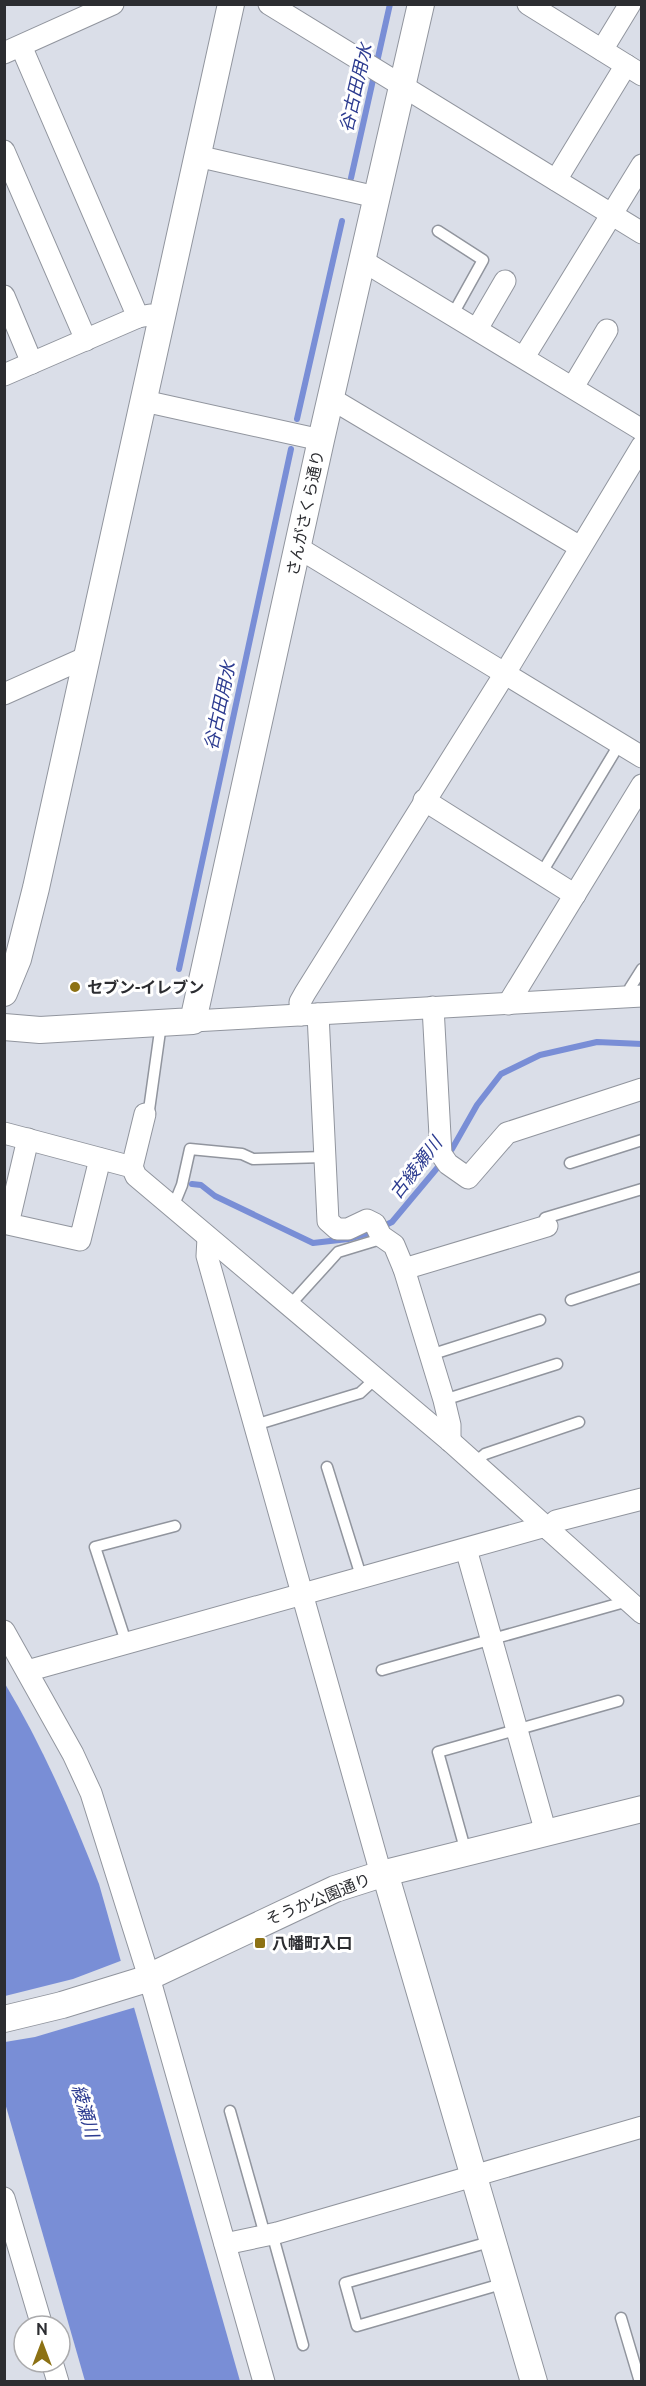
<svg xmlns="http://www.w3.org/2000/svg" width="646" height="2386" viewBox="0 0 646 2386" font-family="Ubuntu,'Noto Sans JP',sans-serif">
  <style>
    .water { fill: #798ed6 }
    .pier { fill: #dadee8 }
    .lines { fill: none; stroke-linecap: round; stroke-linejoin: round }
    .stream { stroke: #798ed6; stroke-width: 6 }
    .service-casing { stroke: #91959e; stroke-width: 13 }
    .minor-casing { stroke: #91959e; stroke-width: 23 }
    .tertiary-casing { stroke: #91959e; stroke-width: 28 }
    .service { stroke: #fff; stroke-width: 10 }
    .minor { stroke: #fff; stroke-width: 21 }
    .tertiary { stroke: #fff; stroke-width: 26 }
    .poi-dot { fill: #8c7114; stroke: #fff; stroke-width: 2 }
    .labels { text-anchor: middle; stroke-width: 6; stroke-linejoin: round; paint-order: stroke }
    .street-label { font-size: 16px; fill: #2c2d31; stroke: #fff }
    .poi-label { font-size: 16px; font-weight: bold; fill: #2c2d31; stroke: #fff; text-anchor: start }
    .water-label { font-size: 18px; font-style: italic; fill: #2c3b90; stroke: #fff }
  </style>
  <rect width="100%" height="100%" fill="#dadee8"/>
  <!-- water -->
  <path class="water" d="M4,1682C43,1747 72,1814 99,1884L240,2381H85L5,2103Z"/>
  <!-- pier -->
  <path class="pier" d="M123,1960L136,2007L35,2037L5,2042V1996L73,1979Z"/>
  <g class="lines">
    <!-- stream -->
    <g class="stream">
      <path d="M351,178L390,4"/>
      <path d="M297,419L342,221"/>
      <path d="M179,969L291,449"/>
      <path d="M192,1184L201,1185L215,1196L313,1243L348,1239L369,1233L392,1222L438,1167L452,1149L477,1105L501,1074L540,1055L597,1042L642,1044"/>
    </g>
    <!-- service casing -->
    <g class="service-casing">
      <g id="service">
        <path d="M438,231L483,260L453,314"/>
        <path d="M541,874L620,743"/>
        <path d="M630,997V988L642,969"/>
        <path d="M145,1114L149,1110L161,1024"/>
        <path d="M570,1163L642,1140"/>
        <path d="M173,1207L182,1185L190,1149L242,1154L253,1159L325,1157"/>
        <path d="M545,1218L642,1189"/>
        <path d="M571,1300L642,1277"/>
        <path d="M289,1306L338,1252L384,1238"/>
        <path d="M430,1355L540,1320"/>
        <path d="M444,1400L557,1364"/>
        <path d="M255,1425L360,1393L375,1379"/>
        <path d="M474,1463L485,1454L579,1422"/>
        <path d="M327,1467L361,1576"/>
        <path d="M126,1642L95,1547L175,1526"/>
        <path d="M382,1670L621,1603L624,1597"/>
        <path d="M466,1852L438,1752L618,1701"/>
        <path d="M230,2111L265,2235"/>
        <path d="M272,2233L303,2345"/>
        <path d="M493,2241L345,2283L357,2326L505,2283"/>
        <path d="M621,2318L640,2382"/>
      </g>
    </g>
    <!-- minor casing -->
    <g class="minor-casing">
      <g id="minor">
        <path d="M269,4L642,233"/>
        <path d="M528,4L642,75"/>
        <path d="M21,46L138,317"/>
        <path d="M602,50L630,4"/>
        <path d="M4,53L113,4"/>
        <path d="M4,151L86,340"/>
        <path d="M197,156L376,197"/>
        <path d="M556,180L626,65"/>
        <path d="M363,261L642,430"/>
        <path d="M4,296L32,363"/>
        <path d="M477,329L505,281"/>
        <path d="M524,357L642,165"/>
        <path d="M4,375L138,317L150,315"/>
        <path d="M573,387L607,330"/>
        <path d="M330,398L580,547"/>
        <path d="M144,401L321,440"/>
        <path d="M297,547L642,757"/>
        <path d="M4,694L87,657"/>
        <path d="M424,800L575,895"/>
        <path d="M508,1004L642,785"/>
        <path d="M433,1007L441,1154L448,1164L468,1178L507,1133L642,1089"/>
        <path d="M318,1014L328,1221L337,1229H348L367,1220L375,1224L381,1236L394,1245L404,1269L444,1400L450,1425V1441"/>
        <path d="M301,1015L300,1002L305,993L499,683L642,446"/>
        <path d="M193,1021L642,996"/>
        <path d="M4,1133L132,1167L136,1176L450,1441L642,1613"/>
        <path d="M28,1139L8,1224L80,1240L100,1159"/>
        <path d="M132,1167L145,1114"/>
        <path d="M208,1238L207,1256L381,1874"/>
        <path d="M404,1269L547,1226"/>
        <path d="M548,1529L556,1521L642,1499"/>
        <path d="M466,1549L546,1833"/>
        <path d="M4,1631L73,1754L91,1793L149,1977L264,2382"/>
        <path d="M27,1671L546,1526"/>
        <path d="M4,2198L42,2326"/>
        <path d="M225,2244L277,2233L642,2127"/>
        <path d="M52,2362L58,2382"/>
      </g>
    </g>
    <!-- tertiary casing -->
    <g class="tertiary-casing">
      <g id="tertiary">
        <path d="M4,993L18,959L36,888L231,4"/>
        <path d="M4,1027L40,1030L193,1021L321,440L421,4"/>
        <path d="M385,1873L534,2382"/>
        <path d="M4,2019L62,2005L140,1981L335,1889L385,1873L642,1809"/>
      </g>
    </g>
    <!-- service -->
    <use href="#service" class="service"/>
    <!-- minor -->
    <use href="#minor" class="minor"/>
    <!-- tertiary -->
    <use href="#tertiary" class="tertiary"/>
  </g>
  <!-- markers -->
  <g class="poi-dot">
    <circle cx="75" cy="987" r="6"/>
    <rect x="254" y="1937" width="12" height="12" rx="3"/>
  </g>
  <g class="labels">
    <!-- street labels -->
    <g class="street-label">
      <text transform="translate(305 513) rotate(-78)" y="6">さんがさくら通り</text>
      <text transform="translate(318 1899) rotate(-22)" y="6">そうか公園通り</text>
    </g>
    <!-- poi labels -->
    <g class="poi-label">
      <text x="87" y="993">セブン-イレブン</text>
      <text x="272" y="1949">八幡町入口</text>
    </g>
    <!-- water labels -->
    <g class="water-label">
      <text transform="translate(356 88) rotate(-77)" y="6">谷古田用水</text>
      <text transform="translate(220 706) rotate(-78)" y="6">谷古田用水</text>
      <text transform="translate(416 1168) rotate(-52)" y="6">古綾瀬川</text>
      <text transform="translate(85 2111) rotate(74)" y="6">綾瀬川</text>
    </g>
  </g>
  <!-- border -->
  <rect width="646" height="2386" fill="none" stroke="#2c2d31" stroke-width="12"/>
  <!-- north arrow -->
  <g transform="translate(42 2344)"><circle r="28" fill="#ffffff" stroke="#ababad" stroke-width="1.5"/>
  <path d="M0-4.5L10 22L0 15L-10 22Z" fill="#8c7114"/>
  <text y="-9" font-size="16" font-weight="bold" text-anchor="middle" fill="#2c2d31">N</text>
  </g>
</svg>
